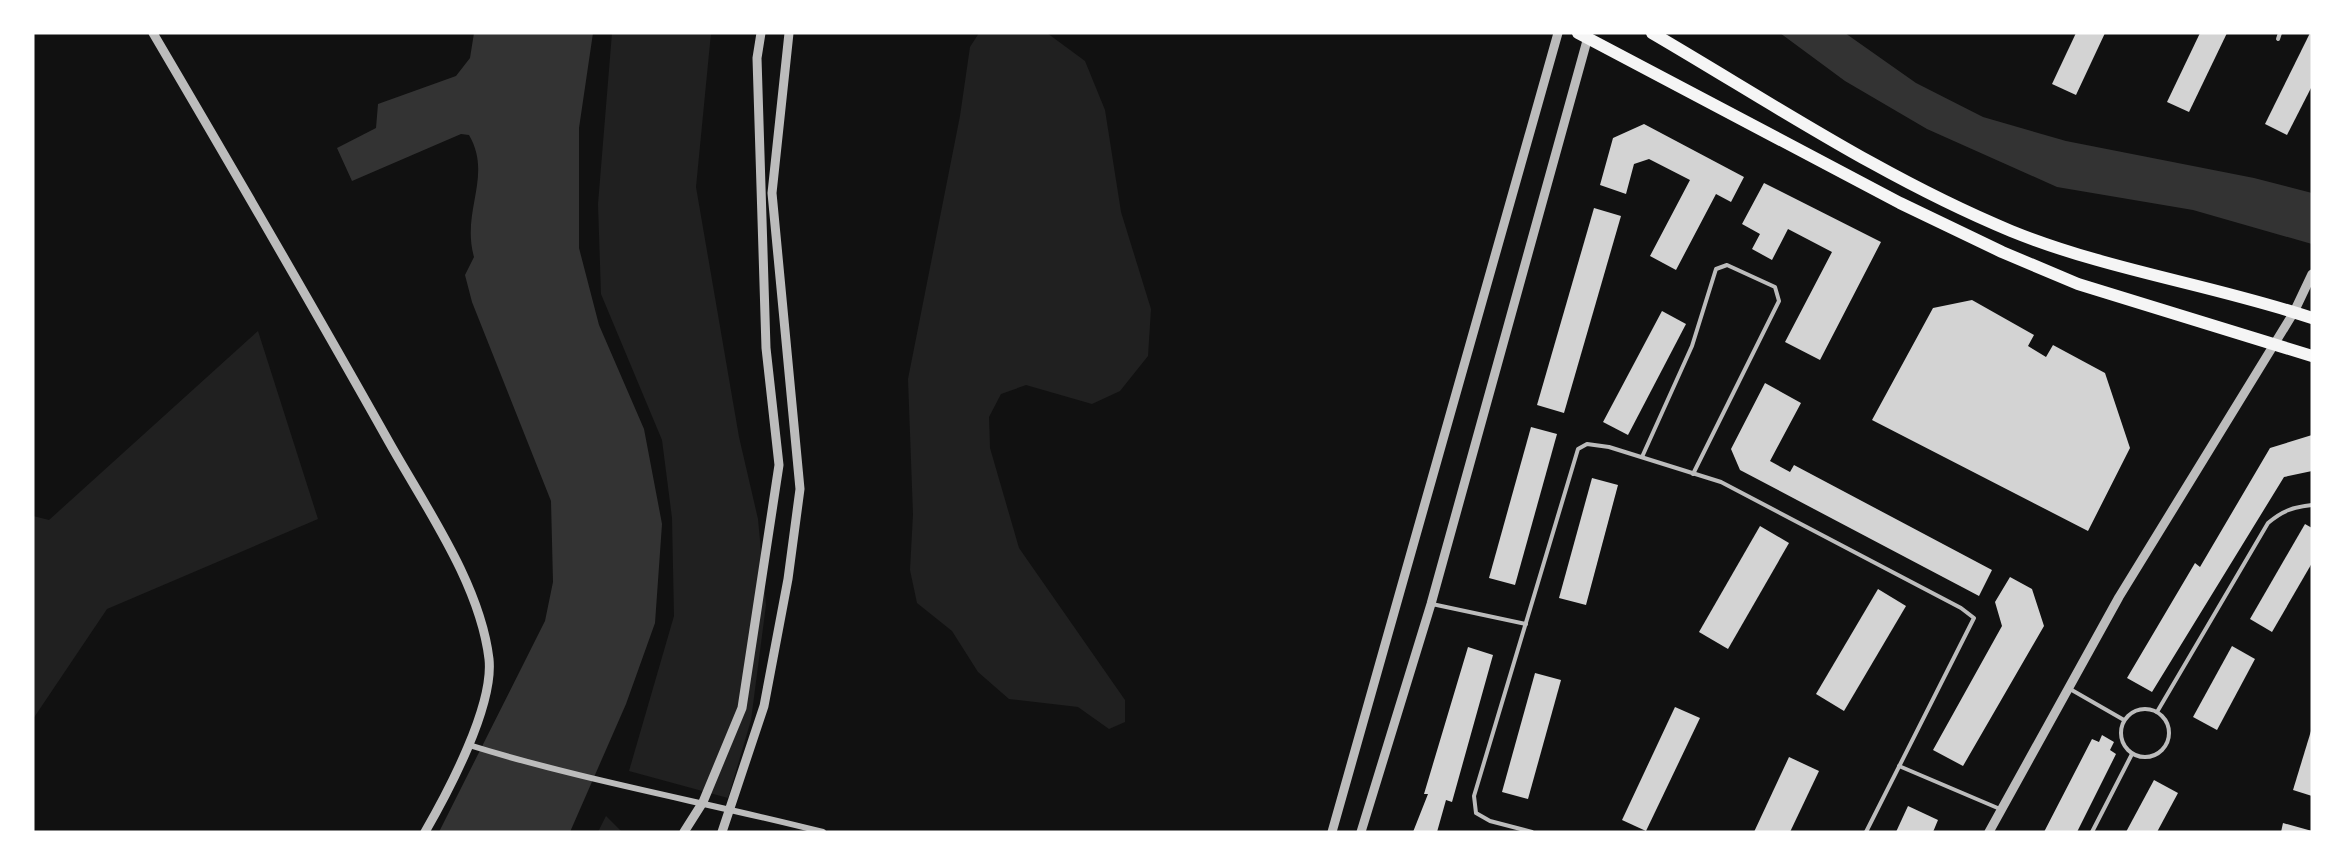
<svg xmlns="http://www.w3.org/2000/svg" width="2345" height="865" viewBox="0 0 2345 865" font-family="'Open Sans',sans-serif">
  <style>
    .green { fill: #202020 }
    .water { fill: #333 }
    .building { fill: #d3d3d3 }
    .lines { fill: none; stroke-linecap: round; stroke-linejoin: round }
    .service { stroke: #bcbcbc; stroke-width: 4 }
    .minor { stroke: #bcbcbc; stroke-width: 6 }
    .tertiary { stroke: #bcbcbc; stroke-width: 9 }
    .primary { stroke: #f5f5f5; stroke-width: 12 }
  </style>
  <rect width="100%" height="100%" fill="#111"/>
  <!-- green -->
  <g class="green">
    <path d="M612,33H711L696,187L739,437L758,519L766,605L751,720L728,798L629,771L674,616L672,518L662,440L601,294L598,204Z"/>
    <path d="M979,33H1047L1085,61L1105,110L1121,212L1151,309L1148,356L1120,391L1092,404L1026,385L1001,394L989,417L990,448L1019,548L1125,700V722L1109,729L1078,707L1009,699L978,672L952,631L917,603L910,570L913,514L908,379L960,116L970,47Z"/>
    <path d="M258,331L318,519L107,609L33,719V516L49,520Z"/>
    <path d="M606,816L622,832H598Z"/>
  </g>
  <!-- water -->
  <g class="water">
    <path d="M474,33H593L579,128V248L599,325L644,429L662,524L655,623L626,704L570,832H439L545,621L553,582L551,501L472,302L465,275L474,257C461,211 493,176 469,135L461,134L352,181L337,148L376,128L378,104L456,76L470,58Z"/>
    <path d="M1780,33H1845L1916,83L1983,117L2066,141L2254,178L2312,193V244L2193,210L2057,187L1927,129L1845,81Z"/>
  </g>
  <!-- building -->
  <g class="building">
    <path d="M2076,33H2105L2076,95L2052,84Z"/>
    <path d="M2200,33H2227L2189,112L2167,102Z"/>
    <path d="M2310,33H2312V86L2287,135L2265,124Z"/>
    <path d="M1644,124L1744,177L1731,202L1716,194L1676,270L1650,256L1690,180L1649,159L1634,164L1626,194L1600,185L1613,138Z"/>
    <path d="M1764,183L1881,242L1820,360L1785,342L1832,252L1788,229L1772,260L1752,249L1760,234L1742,224Z"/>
    <path d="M1594,208L1621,216L1564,413L1537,405Z"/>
    <path d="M1972,300L2034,335L2028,346L2046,357L2053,345L2105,373L2130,448L2088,531L1872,420L1933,308Z"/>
    <path d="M1662,311L1686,324L1628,435L1603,422Z"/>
    <path d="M1765,383L1801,403L1770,461L1790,472L1794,465L1992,570L1979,596L1740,470L1731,449Z"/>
    <path d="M1531,427L1557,434L1515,585L1489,578Z"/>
    <path d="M2312,435V471L2284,477L2152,692L2127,678L2195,563L2200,567L2270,448Z"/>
    <path d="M1592,478L1618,485L1586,605L1559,598Z"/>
    <path d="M2305,524L2312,528V563L2272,632L2250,619Z"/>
    <path d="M1760,526L1789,543L1728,649L1699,632Z"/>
    <path d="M2010,577L2032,589L2044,626L1963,766L1933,750L2002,626L1995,602Z"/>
    <path d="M1878,589L1906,606L1844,711L1816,694Z"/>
    <path d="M2232,646L2255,659L2217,730L2193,717Z"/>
    <path d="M1468,647L1493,655L1452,802L1446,800L1437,832H1413L1428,794H1424Z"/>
    <path d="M1535,673L1561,680L1528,799L1502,792Z"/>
    <path d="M1675,707L1700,718L1646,831L1622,820Z"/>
    <path d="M2311,731H2312V796L2293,790Z"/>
    <path d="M2102,735L2114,742L2110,750L2116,754L2077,832H2044L2092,739L2099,742Z"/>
    <path d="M1789,757L1819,771L1790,832H1754Z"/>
    <path d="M2154,780L2178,793L2157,832H2126Z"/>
    <path d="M1908,806L1938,820L1933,832H1896Z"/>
    <path d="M2283,823L2312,831V832H2281Z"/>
  </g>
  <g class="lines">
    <!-- service -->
    <g class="service">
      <path d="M2278,39L2280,33"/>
      <path d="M1642,457L1692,346L1716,269L1727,265L1775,287L1779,301L1693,474"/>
      <path d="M1432,604L1526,624"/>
      <path d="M2070,689L2124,720"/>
      <circle cx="2145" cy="733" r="24"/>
      <path d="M2157,712L2268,523C2282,511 2293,507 2312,505"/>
      <path d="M1899,766L2000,809"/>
      <path d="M1532,832L1490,821L1476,813L1474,796L1578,449L1587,444L1609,447L1721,482L1961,608L1974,618L1866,832"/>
      <path d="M2092,832L2132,754"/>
    </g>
    <!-- minor -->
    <path class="minor" d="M469,745C585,781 705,802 823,832"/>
    <!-- tertiary -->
    <g class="tertiary">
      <path d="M153,33C233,169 312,305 389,442C426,508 480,584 489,659C494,706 448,792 425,832"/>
      <path d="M684,832L703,802L742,708L779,465L766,348L757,58L761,33"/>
      <path d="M722,832L764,706L788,579L800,489L772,193L789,33"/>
      <path d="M1332,832L1558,33"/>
      <path d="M1361,832L1431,604L1588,37"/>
      <path d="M1989,832L2119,597L2294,312L2312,274"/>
    </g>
    <!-- primary -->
    <g class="primary">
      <path d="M1578,33L1900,203L2002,252L2078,284L2312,356"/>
      <path d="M1652,33C1770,102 1885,179 2011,231C2107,270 2213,285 2312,318"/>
    </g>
  </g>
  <!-- border -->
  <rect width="2345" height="865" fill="none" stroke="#ffffff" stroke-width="69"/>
</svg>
